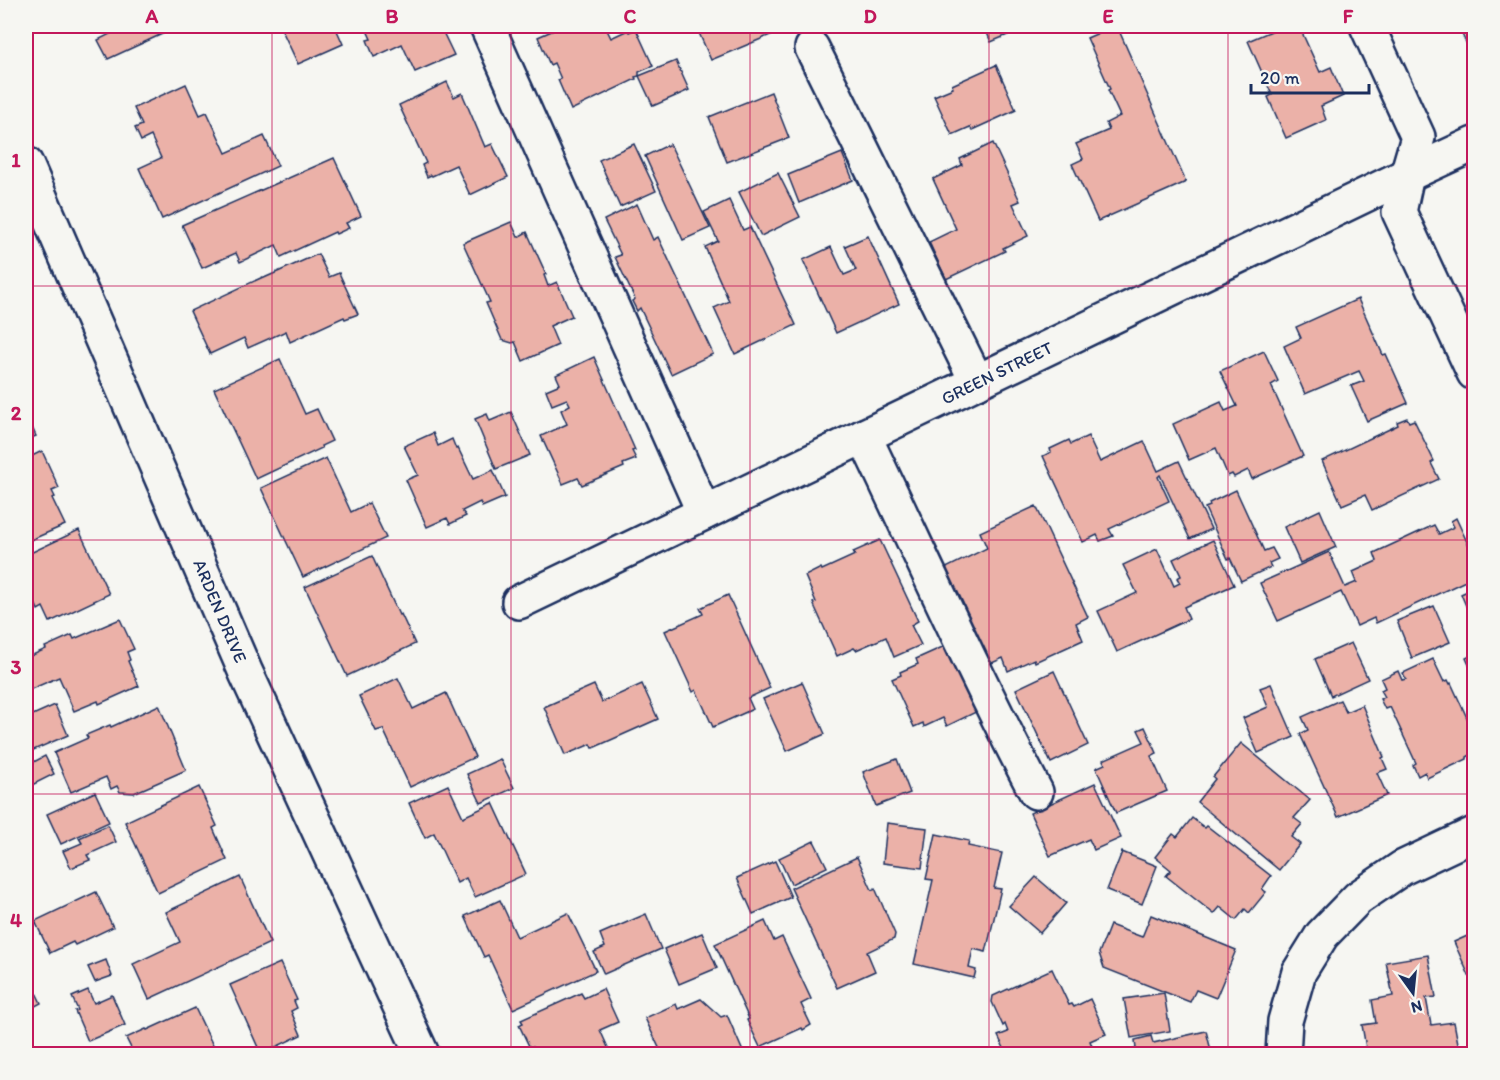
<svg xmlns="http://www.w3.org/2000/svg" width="1500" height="1080" viewBox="0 0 1500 1080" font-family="Itim,sans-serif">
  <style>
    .building { fill: #ebb1a8; stroke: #1b2f5e; stroke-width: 1.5 }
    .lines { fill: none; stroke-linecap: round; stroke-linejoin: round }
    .minor-casing { stroke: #1b2f5e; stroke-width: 38 }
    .minor { stroke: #f6f6f2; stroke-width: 33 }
    .grid { fill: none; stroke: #c2185b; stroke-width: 1.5; stroke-opacity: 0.55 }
    .labels { text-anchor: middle; stroke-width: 5; stroke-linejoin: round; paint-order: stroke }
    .street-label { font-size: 18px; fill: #1b2f5e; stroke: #f6f6f2 }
    .neatline { fill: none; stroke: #c2185b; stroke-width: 2 }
    .grid-label { font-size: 20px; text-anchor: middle; font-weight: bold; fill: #c2185b }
  </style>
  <rect width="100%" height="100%" fill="#f6f6f2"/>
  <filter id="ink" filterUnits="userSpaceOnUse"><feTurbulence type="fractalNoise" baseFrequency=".0167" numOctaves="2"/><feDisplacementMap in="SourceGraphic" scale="12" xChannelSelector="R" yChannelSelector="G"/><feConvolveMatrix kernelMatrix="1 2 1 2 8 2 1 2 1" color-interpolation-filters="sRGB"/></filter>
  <g filter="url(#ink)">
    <!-- building -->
    <g class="building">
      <path d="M114,26H172L173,29L108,59L98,40L116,31Z"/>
      <path d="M280,26H335L343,44L298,64Z"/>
      <path d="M365,26H440L454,55L415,72L402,44L374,57L367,40L371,39Z"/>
      <path d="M563,26H605L611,38L628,30L629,32L636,29L653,66L639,72V76L635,77L636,79L571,110L558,80L561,79L554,63L550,65L538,37Z"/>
      <path d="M696,26H792L711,60Z"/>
      <path d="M984,26H1029L991,42Z"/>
      <path d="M1115,26H1117L1186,182L1098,221L1072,164L1083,159L1076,144L1109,130L1106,123L1120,116L1108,90L1110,89L1087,38Z"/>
      <path d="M1283,26H1299L1320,72L1331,67L1343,96L1321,106L1326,120L1286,138L1268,97L1272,95L1248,41Z"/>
      <path d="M1458,26H1474V51L1471,53Z"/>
      <path d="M676,61L689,90L653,106L639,76Z"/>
      <path d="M996,65L1016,110L972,130L970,127L952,135L934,96L953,88L952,85Z"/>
      <path d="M447,82L454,97L462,93L485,147L492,144L508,177L470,195L456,165L432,176L431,175L427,177L422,165L426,163L399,105Z"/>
      <path d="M186,84L200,115L207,112L226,153L264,136L278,166L162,219L139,168L161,158L151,136L141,141L135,128L142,125L134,108Z"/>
      <path d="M771,92L789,138L727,162L709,117Z"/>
      <path d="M993,143L1020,201L1013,204L1028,236L1003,248L1005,251L946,279L929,242L956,229L933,179L962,165L960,159Z"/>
      <path d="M634,144L656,191L620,207L599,160Z"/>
      <path d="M670,144L710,228L683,240L645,156Z"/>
      <path d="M842,153L853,180L799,203L788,175Z"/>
      <path d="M334,158L361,216L346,223L349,228L336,234L335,232L281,257L276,245L240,262L236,253L202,268L182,225Z"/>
      <path d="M778,173L800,217L761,236L739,192Z"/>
      <path d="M729,200L743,230L750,227L796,325L735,354L714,308L729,301L705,247L718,241L704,212Z"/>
      <path d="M637,204L653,240L658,237L713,354L671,374L640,308L637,311L632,301L635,299L615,257L621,255L604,220Z"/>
      <path d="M511,222L518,237L527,232L546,274L544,275L548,286L557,282L572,316L550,326L558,345L523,361L515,342L512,343L502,340L486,303L490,302L463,243Z"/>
      <path d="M868,236L899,304L836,333L803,260L831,247L844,275L856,270L845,246Z"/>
      <path d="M318,254L329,277L339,273L358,314L345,319L344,317L290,342L286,331L248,348L244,338L210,354L190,311L263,277L264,278Z"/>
      <path d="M1358,299L1383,355L1386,354L1408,403L1367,421L1351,386L1364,381L1359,371L1305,394L1284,346L1301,338L1296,327Z"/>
      <path d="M1264,351L1278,381L1271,385L1303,456L1252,479L1248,470L1234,477L1232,474L1228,476L1216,448L1189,460L1173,424L1221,402L1225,411L1237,406L1220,371Z"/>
      <path d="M594,357L635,450L632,451L636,459L623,464L624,467L582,485L578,478L563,484L541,436L567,424L561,410L570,405L567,399L552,405L546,390L560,384L556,375Z"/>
      <path d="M280,359L305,414L317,409L332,441L321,446L322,448L256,479L214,389Z"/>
      <path d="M511,412L530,455L496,469L475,419L487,414L490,421Z"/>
      <path d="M26,414L36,436L26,440Z"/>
      <path d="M1407,418L1409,422L1414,420L1434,461L1431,463L1439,479L1372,510L1365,495L1342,505L1322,461L1398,425L1397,422Z"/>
      <path d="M433,433L438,446L452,439L456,449L458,448L473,479L493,470L505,497L482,507L480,502L462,511L466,516L450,524L447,518L427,527L406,480L418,475L404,446Z"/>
      <path d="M1088,436L1100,462L1144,441L1158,471L1179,461L1211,529L1190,539L1160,475L1158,477L1169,501L1109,529L1113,536L1100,541L1097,535L1083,542L1043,456L1051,452L1050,449L1069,440L1071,444Z"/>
      <path d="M42,451L59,488L52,491L55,497L52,498L65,525L26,542V459Z"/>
      <path d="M326,458L351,512L369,503L386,538L303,577L261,488Z"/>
      <path d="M1236,490L1264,551L1272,548L1278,559L1269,563L1271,567L1241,581L1230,558L1228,559L1205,508L1210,506L1209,503Z"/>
      <path d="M1036,506L1088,617L1076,623L1083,640L1035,662L1034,659L1008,671L1003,658L983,667L938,572L987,548L980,532Z"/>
      <path d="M1320,510L1336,547L1300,563L1284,527Z"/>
      <path d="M1456,518L1474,557V577L1376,623L1374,618L1357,626L1341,592L1278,621L1260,583L1329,552L1345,587L1357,582L1353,572L1377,561L1374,553L1434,525L1439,534L1454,527L1451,521Z"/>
      <path d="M79,530L109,594L50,622L43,607L38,610L36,605L26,610V555Z"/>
      <path d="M880,540L918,621L911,625L921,645L894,657L886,637L856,650L854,648L837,656L813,603L816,602L805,576L821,568L822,570L855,555L853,552Z"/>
      <path d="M1213,540L1234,585L1184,607L1189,619L1117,652L1098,611L1137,593L1123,565L1157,549L1174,586L1180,583L1177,578L1181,576L1173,559Z"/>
      <path d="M372,556L399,615L401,614L415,644L347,676L305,587Z"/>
      <path d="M1474,588V625L1461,594Z"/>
      <path d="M728,595L770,688L748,698L753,709L713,727L696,690L693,692L665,631L703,614L700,608Z"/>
      <path d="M1434,606L1450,642L1412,658L1397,621Z"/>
      <path d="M120,619L134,649L127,652L130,660L128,661L139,686L99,704L98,701L74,711L59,677L29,690L26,682V658L46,649L45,647L72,635L74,639Z"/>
      <path d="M1351,643L1368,679L1331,696L1315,659Z"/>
      <path d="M947,645L978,711L947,726L943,718L924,727L923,723L914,727L892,679L901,675L900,672L918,664L916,659Z"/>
      <path d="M1474,654V676L1466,658Z"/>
      <path d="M1433,659L1444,682L1448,680L1450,684L1451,683L1474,733V753L1467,757V759L1427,778L1425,772L1418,776L1413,765L1416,763L1390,707L1385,709L1380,699L1385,697L1381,690L1385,688L1381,679L1398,671L1402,680L1406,679L1403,673Z"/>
      <path d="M1054,671L1088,745L1051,763L1016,689Z"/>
      <path d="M398,678L413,709L446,693L475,757L410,787L383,729L376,731L359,696Z"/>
      <path d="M802,682L825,734L787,751L763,699Z"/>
      <path d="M642,684L658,719L593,748L591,744L565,755L544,707L594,685L602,702Z"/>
      <path d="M1271,684L1294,737L1258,753L1243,718L1268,707L1260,688Z"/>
      <path d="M1340,700L1346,712L1362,705L1384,757L1382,758L1387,769L1377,773L1387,795L1338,817L1300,734L1308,730L1302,717Z"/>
      <path d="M55,705L68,735L31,751L32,753L26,756V718Z"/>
      <path d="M159,705L186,770L134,793L120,792L117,786L111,789L106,777L71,792L54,753L88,738L86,735L110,725L111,727Z"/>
      <path d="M1145,727L1157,753L1151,756L1167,791L1116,813L1096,768L1105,764L1103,760L1144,742L1138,730Z"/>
      <path d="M1241,743L1310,800L1294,818L1302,824L1291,837L1300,844L1279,870L1197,802L1215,779L1213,777Z"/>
      <path d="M45,756L54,774L30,786L26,777V766Z"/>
      <path d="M500,759L514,788L481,803L467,774Z"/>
      <path d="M897,759L910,793L876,806L863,772Z"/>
      <path d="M1095,783L1121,838L1094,850L1089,839L1050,856L1030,813Z"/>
      <path d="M448,785L463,817L493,803L526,874L475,897L466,878L457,883L434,833L425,838L409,803Z"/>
      <path d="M199,787L217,826L213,828L227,860L158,893L125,822Z"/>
      <path d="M95,792L109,822L61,844L47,814Z"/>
      <path d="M1192,818L1205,828L1207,826L1271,876L1262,889L1266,892L1249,913L1245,909L1236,920L1220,907L1214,914L1166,876L1171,870L1155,857L1173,834L1177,837Z"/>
      <path d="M887,823L927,828L922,868L883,863Z"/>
      <path d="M108,825L116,842L87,855L90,860L71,868L63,851L82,843L79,838Z"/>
      <path d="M936,834L969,841L968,846L1002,853L994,888L1001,889L986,952L973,949L969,968L976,970L974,978L914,964L933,880L926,879Z"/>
      <path d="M814,841L827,867L791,884L779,858Z"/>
      <path d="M1122,852L1157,866L1142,904L1107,890Z"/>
      <path d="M857,857L872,890L875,888L895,934L894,939L867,952L875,971L837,988L791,888Z"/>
      <path d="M775,861L791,897L753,914L737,878Z"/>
      <path d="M240,877L270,943L149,999L133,964L180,942L166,912Z"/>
      <path d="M1036,877L1066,903L1040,933L1009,906Z"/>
      <path d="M96,892L113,927L75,945L73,942L50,953L35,921Z"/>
      <path d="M500,900L517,937L568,913L596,971L513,1009L488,955L484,957L465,916Z"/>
      <path d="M646,914L661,949L604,974L594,952L605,947L600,934Z"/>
      <path d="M1151,915L1236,950L1216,998L1196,990L1190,1002L1104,968L1099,953L1110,925L1142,937Z"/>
      <path d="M765,921L774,941L782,937L811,999L801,1004L811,1025L803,1030L802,1028L760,1047L747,1020L749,1019L715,944Z"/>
      <path d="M702,933L717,968L679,984L664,949Z"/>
      <path d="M1474,933V987L1454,942Z"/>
      <path d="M1428,955L1436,997L1426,998L1431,1025L1454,1022L1460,1054H1367L1362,1025L1376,1023L1372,1000L1393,996L1386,962Z"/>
      <path d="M106,960L112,976L95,982L88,967Z"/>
      <path d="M280,963L297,1000L294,1001L297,1008L291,1011L301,1035L261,1054L230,985Z"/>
      <path d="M1052,969L1069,1005L1072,1004L1074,1007L1090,999L1106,1034L1090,1041L1092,1046L1073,1054H1007L998,1036L1008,1032L1005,1024L1003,1026L992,1002L993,996Z"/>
      <path d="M27,974L41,1003L26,1011V975Z"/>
      <path d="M603,989L618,1022L600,1030L611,1054H536L533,1047L530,1048L519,1025L523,1023L521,1020L581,993L584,998Z"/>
      <path d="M88,990L94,1003L112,995L125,1025L88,1041L75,1011L78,1010L72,997Z"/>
      <path d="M1164,993L1170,1031L1131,1038L1124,999Z"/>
      <path d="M701,999L721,1017L727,1015L744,1054H662L645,1018L676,1004L678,1009Z"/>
      <path d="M195,1008L217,1054H134L126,1038L146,1029L147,1030Z"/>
      <path d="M1206,1031L1212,1054H1113L1136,1049L1135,1040L1151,1036L1153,1043Z"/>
    </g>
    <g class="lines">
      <!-- minor casing -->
      <g class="minor-casing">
        <g id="minor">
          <path d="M487,26L704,513"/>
          <path d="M1367,26L1418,137L1407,175L1399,212L1474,373"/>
          <path d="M812,48L977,382"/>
          <path d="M26,164L246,673L422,1054"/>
          <path d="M864,436C921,555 975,676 1036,792"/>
          <path d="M519,602L1407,175L1474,144"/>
          <path d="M1283,1054L1285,1021L1299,972L1322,935L1358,898L1402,868L1474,834"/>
        </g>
      </g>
      <!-- minor -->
      <use href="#minor" class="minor"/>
    </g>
  </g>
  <!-- grid -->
  <path class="grid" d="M272,26V1054M511,26V1054M750,26V1054M989,26V1054M1228,26V1054M26,286H1474M26,540H1474M26,794H1474"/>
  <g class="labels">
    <!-- street labels -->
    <g class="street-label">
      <text transform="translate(997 373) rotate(-26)" y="6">GREEN STREET</text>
      <text transform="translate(220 611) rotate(67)" y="6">ARDEN DRIVE</text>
    </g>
  </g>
  <!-- margin -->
  <rect width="1500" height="1080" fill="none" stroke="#f6f6f2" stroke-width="66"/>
  <!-- north arrow -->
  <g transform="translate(1413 993) rotate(165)" stroke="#f6f6f2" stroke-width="4.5" paint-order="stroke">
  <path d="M0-4.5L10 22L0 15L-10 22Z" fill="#1b2f5e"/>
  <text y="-9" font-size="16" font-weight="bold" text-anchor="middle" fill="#1b2f5e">N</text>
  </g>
  <!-- scale -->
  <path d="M1251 84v9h118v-9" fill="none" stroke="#1b2f5e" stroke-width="3"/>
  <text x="1260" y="84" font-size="18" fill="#1b2f5e" stroke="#f6f6f2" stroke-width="4.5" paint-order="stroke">20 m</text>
  <rect x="33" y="33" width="1434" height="1014" class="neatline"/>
  <g class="grid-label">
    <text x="152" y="23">A</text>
    <text x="392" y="23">B</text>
    <text x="630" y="23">C</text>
    <text x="870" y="23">D</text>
    <text x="1108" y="23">E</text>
    <text x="1348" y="23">F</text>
    <text x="16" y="167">1</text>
    <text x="16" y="420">2</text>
    <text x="16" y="674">3</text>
    <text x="16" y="927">4</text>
  </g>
</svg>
